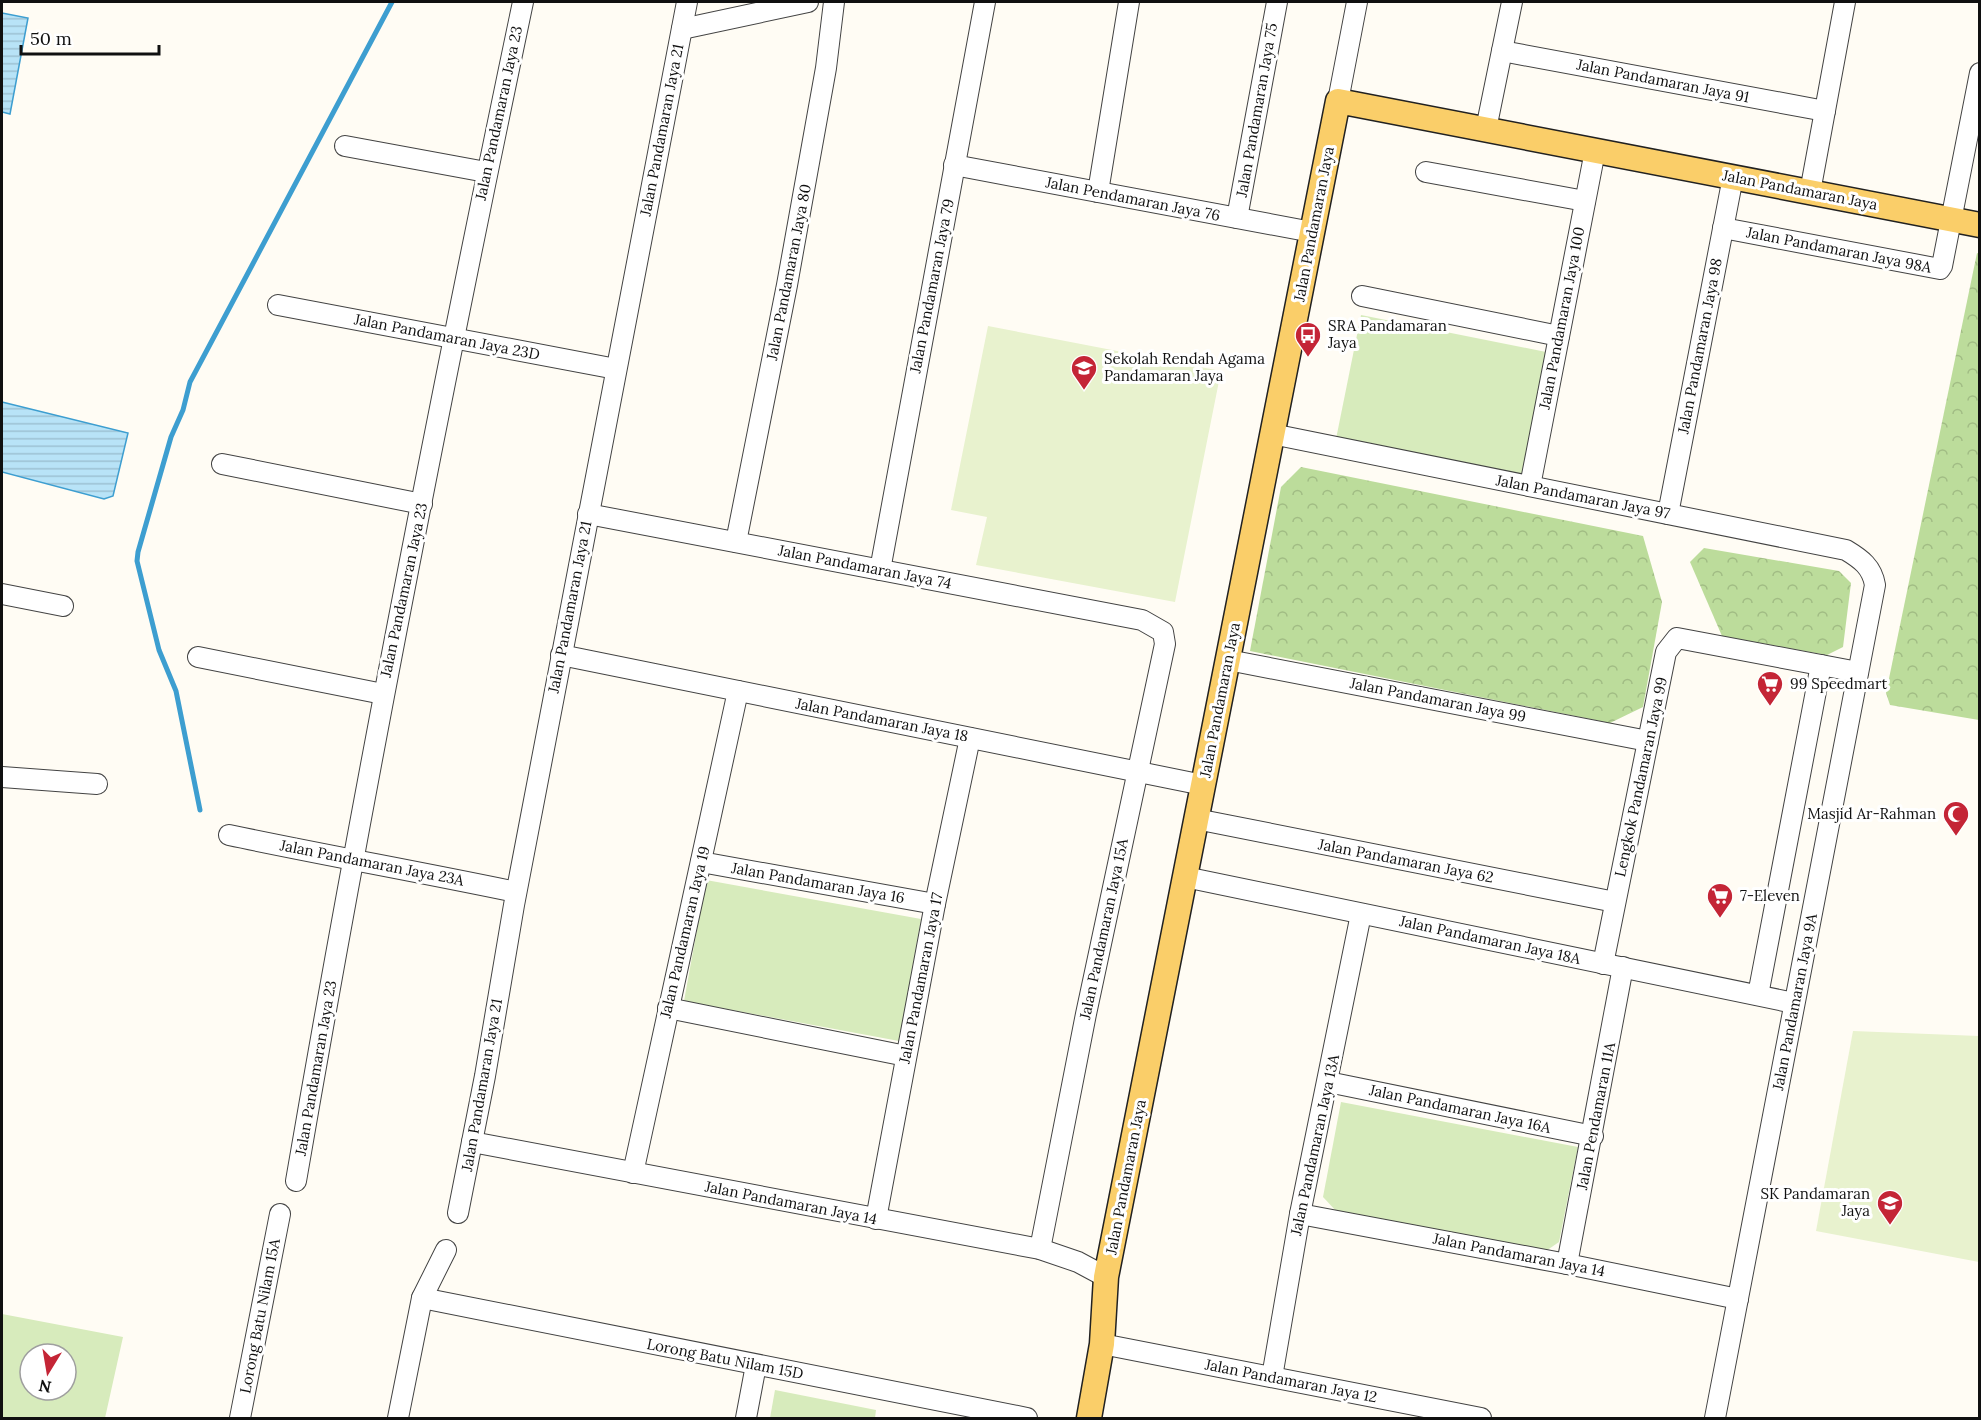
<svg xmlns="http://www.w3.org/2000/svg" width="1981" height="1420" viewBox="0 0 1981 1420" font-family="Lora,serif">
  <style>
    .green { fill: #d7ebbc; fill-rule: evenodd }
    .forest { fill: url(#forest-crowns) }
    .pitch { fill: #e8f2ce }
    .water { fill: url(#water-rules); stroke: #3d9ed0; stroke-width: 1.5 }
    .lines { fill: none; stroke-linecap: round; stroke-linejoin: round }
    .stream { stroke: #3d9ed0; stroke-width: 5 }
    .minor-casing { stroke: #434343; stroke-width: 22 }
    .major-casing { stroke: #212121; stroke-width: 27 }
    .minor { stroke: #fff; stroke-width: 20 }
    .major { stroke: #face69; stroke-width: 24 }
    .labels { text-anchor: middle; stroke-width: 6; stroke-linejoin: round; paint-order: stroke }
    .street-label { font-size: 15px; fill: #101010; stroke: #fff }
    .poi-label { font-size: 15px; fill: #101010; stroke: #fff; text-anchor: start }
  </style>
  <defs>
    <pattern id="forest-crowns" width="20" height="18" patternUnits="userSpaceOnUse" patternTransform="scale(1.5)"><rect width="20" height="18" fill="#bcdc9b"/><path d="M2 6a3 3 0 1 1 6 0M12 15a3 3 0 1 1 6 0" fill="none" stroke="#a1bc84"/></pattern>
    <pattern id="water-rules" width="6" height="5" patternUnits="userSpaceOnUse" patternTransform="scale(1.5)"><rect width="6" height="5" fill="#b8e3f7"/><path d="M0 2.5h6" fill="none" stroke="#9dc2d3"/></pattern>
  </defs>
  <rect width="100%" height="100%" fill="#fffcf4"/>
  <!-- green -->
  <g class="green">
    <path d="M1361,315L1551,353L1526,477L1336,439Z"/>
    <path d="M706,880L921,919L899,1041L684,1001Z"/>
    <path d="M1341,1102L1578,1147L1559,1242L1543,1253L1337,1212L1323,1197Z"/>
    <path d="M2,1314L123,1337L105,1418H2ZM30,1354H66V1390H30Z"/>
    <path d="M775,1390L876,1410L875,1418H770Z"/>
  </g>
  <!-- forest -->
  <g class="forest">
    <path d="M1977,253L1980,254L1979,720L1890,705L1886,693Z"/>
    <path d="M1301,467L1643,536L1662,602L1643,707L1610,723L1250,651L1281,487Z"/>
    <path d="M1704,548L1839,571L1851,583L1843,647L1827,655L1722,636L1690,562Z"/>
  </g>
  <!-- pitch -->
  <g class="pitch">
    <path d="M988,326L1221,371L1175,602L976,565L987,517L951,510Z"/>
    <path d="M1853,1031L1979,1036V1262L1816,1231Z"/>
  </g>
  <!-- water -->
  <g class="water">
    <path d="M2,13L28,18L10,114L2,112Z"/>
    <path d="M2,402L128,433L113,496L104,499L2,472Z"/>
  </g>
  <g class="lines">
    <!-- stream -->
    <path class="stream" d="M200,810L176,691L159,650L137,561L138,552L171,437L183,410L190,382L392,2"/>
    <!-- minor casing -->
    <g class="minor-casing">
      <g id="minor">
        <path d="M682,29L808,2"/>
        <path d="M1502,51L1825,111"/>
        <path d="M1338,101L1357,2"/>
        <path d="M1486,129L1512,2"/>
        <path d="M345,146L486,172"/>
        <path d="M954,165L1312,232"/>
        <path d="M1426,172L1585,201"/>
        <path d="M1098,192L1129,2"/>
        <path d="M1810,192L1845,2"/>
        <path d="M1237,218L1277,2"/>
        <path d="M1723,228L1940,269L1942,266L1980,73"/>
        <path d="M1362,296L1559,336"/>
        <path d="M278,305L616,369"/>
        <path d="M1272,434L1846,550C1861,559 1872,567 1875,585L1715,1418"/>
        <path d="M222,464L422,504"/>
        <path d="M1530,486L1595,151"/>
        <path d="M588,514L1142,620L1163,632L1165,644L1086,1014L1040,1249"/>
        <path d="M1668,514L1733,177"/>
        <path d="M736,542L787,285L826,68L834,2"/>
        <path d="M880,570L985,2"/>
        <path d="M2,594L63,606"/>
        <path d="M561,655L1203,785"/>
        <path d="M198,657L383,694"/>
        <path d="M1228,660L1648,741"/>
        <path d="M2,777L97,784"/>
        <path d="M1196,819L1615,902"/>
        <path d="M229,835C324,855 420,872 516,892"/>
        <path d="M701,862L935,904"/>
        <path d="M1185,877L1794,1003"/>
        <path d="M1603,964L1666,652L1677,638L1858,672"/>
        <path d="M1758,995L1821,665"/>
        <path d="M668,1008L906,1056"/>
        <path d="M1328,1082L1593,1136"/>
        <path d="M472,1142L1040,1249L1078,1262L1106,1277"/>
        <path d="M633,1173L738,691"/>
        <path d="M296,1181C364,786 441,393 523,2"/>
        <path d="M458,1213L485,1076L514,905L687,2"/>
        <path d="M1300,1214L1567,1264L1738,1299"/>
        <path d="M876,1219L935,904L970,738"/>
        <path d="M1567,1264L1623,967"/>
        <path d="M422,1298L1027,1418"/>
        <path d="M1102,1344L1481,1418"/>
        <path d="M1272,1377L1300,1214L1361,914"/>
        <path d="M240,1418L280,1214"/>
        <path d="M398,1418L422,1298L446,1250"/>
        <path d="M746,1418L756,1365"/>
      </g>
    </g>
    <!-- major casing -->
    <g class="major-casing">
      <path id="major" d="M1089,1418L1102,1344L1106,1277L1338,101L1980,225"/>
    </g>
    <!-- minor -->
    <use href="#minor" class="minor"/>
    <!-- major -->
    <use href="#major" class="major"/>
  </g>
  <!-- icons -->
  <defs>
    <g id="bus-pin" transform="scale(1.35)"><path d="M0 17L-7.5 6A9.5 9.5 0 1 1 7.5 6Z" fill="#c42536" stroke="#fff"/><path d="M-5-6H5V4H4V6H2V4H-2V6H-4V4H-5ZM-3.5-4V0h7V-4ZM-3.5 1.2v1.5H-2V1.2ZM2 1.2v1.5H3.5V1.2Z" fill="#fff"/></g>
    <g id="school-pin" transform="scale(1.35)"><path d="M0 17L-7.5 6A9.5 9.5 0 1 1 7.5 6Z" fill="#c42536" stroke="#fff"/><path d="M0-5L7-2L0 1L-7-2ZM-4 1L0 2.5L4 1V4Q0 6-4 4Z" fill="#fff"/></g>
    <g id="supermarket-pin" transform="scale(1.35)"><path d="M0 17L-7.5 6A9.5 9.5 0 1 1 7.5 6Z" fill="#c42536" stroke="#fff"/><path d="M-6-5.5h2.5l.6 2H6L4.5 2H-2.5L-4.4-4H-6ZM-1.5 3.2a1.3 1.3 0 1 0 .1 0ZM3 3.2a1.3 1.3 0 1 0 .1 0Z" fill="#fff"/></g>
    <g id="mosque-pin" transform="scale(1.35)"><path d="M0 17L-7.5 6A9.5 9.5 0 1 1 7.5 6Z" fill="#c42536" stroke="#fff"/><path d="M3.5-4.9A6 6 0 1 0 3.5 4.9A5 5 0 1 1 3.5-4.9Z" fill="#fff"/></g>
  </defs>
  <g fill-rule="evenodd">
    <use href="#bus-pin" x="1308" y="335"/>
    <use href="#school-pin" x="1084" y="368"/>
    <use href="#supermarket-pin" x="1770" y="684"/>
    <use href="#mosque-pin" x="1956" y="814"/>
    <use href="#supermarket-pin" x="1720" y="896"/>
    <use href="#school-pin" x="1890" y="1203"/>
  </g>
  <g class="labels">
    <!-- street labels -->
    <g class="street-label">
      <text transform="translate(1663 81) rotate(11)" y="5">Jalan Pandamaran Jaya 91</text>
      <text transform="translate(1257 110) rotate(-80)" y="5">Jalan Pandamaran Jaya 75</text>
      <text transform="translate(499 113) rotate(-78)" y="5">Jalan Pandamaran Jaya 23</text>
      <text transform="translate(662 130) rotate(-79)" y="5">Jalan Pandamaran Jaya 21</text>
      <text transform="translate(1800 190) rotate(11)" y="5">Jalan Pandamaran Jaya</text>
      <text transform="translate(1133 199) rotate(11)" y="5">Jalan Pendamaran Jaya 76</text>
      <text transform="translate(1314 224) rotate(-79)" y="5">Jalan Pandamaran Jaya</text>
      <text transform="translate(1839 250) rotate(11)" y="5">Jalan Pandamaran Jaya 98A</text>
      <text transform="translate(789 272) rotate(-79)" y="5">Jalan Pandamaran Jaya 80</text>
      <text transform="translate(932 286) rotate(-79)" y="5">Jalan Pandamaran Jaya 79</text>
      <text transform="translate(1562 318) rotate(-79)" y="5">Jalan Pandamaran Jaya 100</text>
      <text transform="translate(447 337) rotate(11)" y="5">Jalan Pandamaran Jaya 23D</text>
      <text transform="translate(1700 346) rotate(-79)" y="5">Jalan Pandamaran Jaya 98</text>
      <text transform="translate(1583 497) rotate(11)" y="5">Jalan Pandamaran Jaya 97</text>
      <text transform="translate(865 567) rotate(11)" y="5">Jalan Pandamaran Jaya 74</text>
      <text transform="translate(404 590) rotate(-78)" y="5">Jalan Pandamaran Jaya 23</text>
      <text transform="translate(570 607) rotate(-79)" y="5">Jalan Pandamaran Jaya 21</text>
      <text transform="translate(1220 700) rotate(-79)" y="5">Jalan Pandamaran Jaya</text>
      <text transform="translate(1438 700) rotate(11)" y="5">Jalan Pandamaran Jaya 99</text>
      <text transform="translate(882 720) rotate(11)" y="5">Jalan Pandamaran Jaya 18</text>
      <text transform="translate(1641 777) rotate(-78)" y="5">Lengkok Pandamaran Jaya 99</text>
      <text transform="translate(1406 861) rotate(11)" y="5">Jalan Pandamaran Jaya 62</text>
      <text transform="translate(372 863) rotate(11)" y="5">Jalan Pandamaran Jaya 23A</text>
      <text transform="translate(818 883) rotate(10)" y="5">Jalan Pandamaran Jaya 16</text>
      <text transform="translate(1104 929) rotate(-78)" y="5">Jalan Pandamaran Jaya 15A</text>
      <text transform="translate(685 932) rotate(-77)" y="5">Jalan Pandamaran Jaya 19</text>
      <text transform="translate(1490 940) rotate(12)" y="5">Jalan Pandamaran Jaya 18A</text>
      <text transform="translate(921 978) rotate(-79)" y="5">Jalan Pandamaran Jaya 17</text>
      <text transform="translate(1795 1002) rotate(-79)" y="5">Jalan Pandamaran Jaya 9A</text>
      <text transform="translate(316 1068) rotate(-80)" y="5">Jalan Pandamaran Jaya 23</text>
      <text transform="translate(482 1085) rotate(-80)" y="5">Jalan Pandamaran Jaya 21</text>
      <text transform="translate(1460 1109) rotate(12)" y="5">Jalan Pandamaran Jaya 16A</text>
      <text transform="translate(1596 1116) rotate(-79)" y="5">Jalan Pendamaran 11A</text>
      <text transform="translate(1315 1145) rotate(-78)" y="5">Jalan Pandamaran Jaya 13A</text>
      <text transform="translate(1126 1177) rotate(-79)" y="5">Jalan Pandamaran Jaya</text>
      <text transform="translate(791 1203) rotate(11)" y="5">Jalan Pandamaran Jaya 14</text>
      <text transform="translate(1519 1255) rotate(11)" y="5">Jalan Pandamaran Jaya 14</text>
      <text transform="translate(260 1316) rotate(-79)" y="5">Lorong Batu Nilam 15A</text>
      <text transform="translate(725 1359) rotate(11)" y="5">Lorong Batu Nilam 15D</text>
      <text transform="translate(1291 1381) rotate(11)" y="5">Jalan Pandamaran Jaya 12</text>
    </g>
    <!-- poi labels -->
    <g class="poi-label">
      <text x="1328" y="331">SRA Pandamaran<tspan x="1328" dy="17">Jaya</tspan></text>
      <text x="1104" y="364">Sekolah Rendah Agama<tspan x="1104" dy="17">Pandamaran Jaya</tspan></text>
      <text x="1790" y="689">99 Speedmart</text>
      <text x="1936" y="819" text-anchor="end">Masjid Ar-Rahman</text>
      <text x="1740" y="901">7-Eleven</text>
      <text x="1870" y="1199" text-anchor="end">SK Pandamaran<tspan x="1870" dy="17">Jaya</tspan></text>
    </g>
  </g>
  <!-- border -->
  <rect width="1981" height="1420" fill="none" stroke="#101010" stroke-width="6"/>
  <!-- north arrow -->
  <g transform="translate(48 1372) rotate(191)"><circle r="28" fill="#ffffff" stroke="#9f9f9f" stroke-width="1.5"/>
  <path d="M0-4.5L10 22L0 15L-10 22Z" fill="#c42536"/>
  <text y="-9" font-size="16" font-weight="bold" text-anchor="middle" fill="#101010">N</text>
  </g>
  <!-- scale -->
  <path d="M21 45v9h138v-9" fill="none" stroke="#101010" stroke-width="3"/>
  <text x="30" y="45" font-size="18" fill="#101010" stroke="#ffffff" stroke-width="4.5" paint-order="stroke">50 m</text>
</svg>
